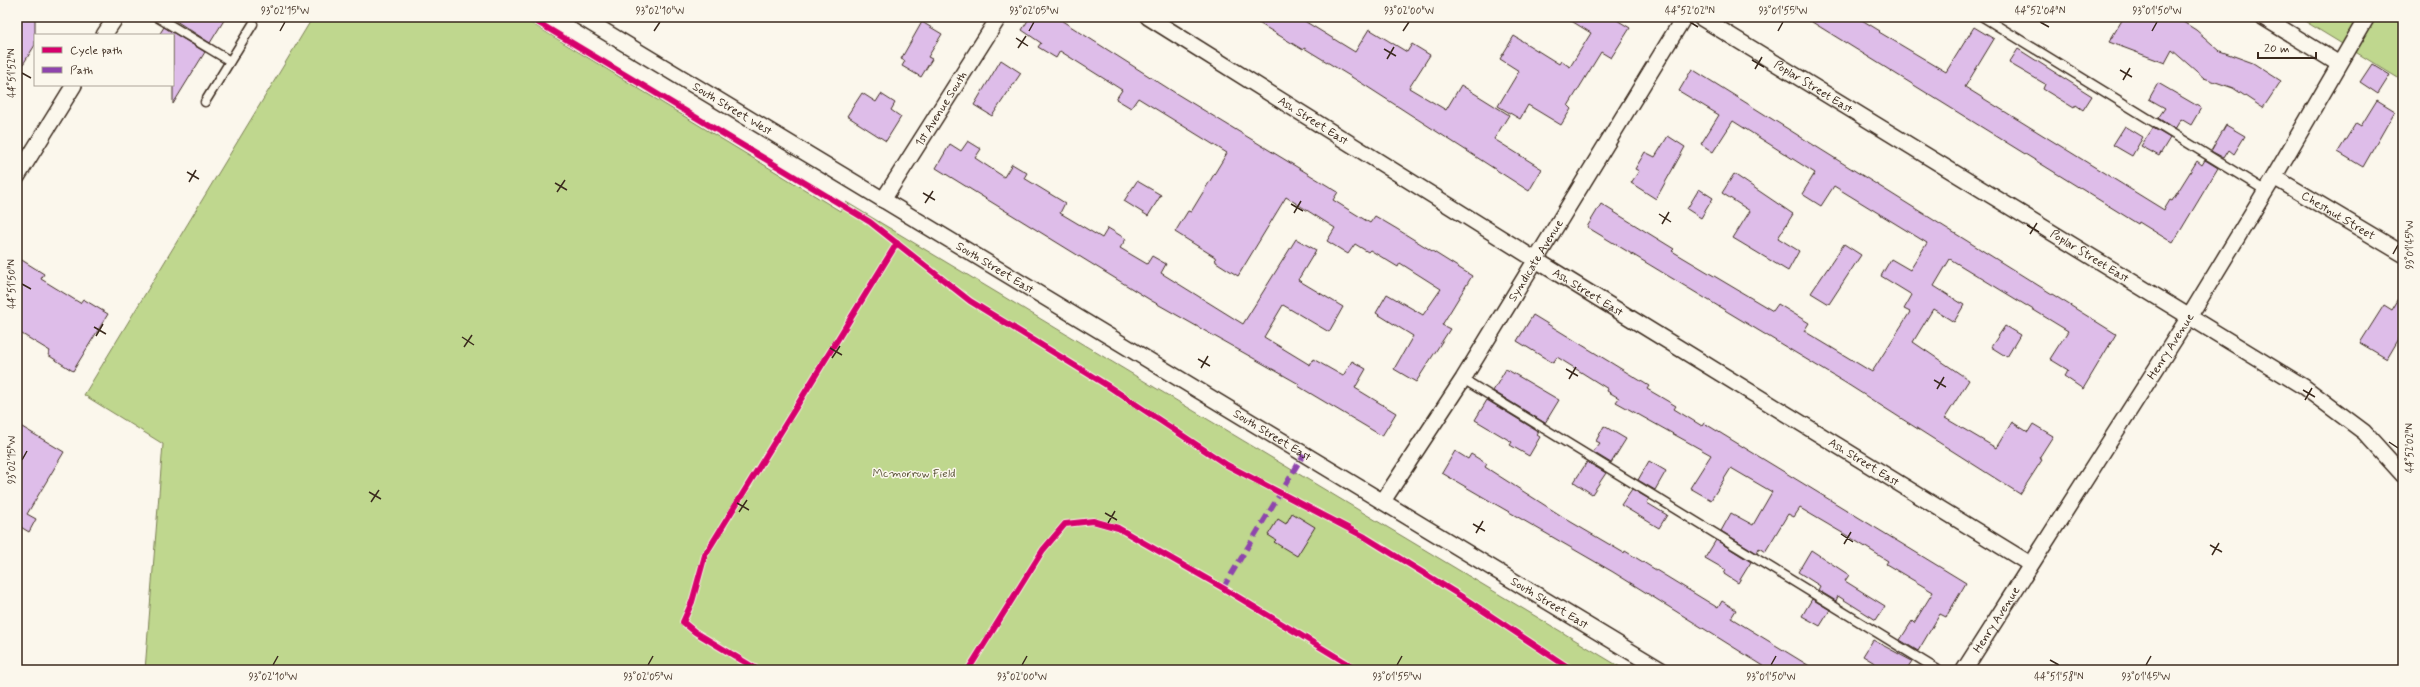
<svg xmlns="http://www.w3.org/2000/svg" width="2420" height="687" viewBox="0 0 2420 687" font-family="Mynerve,sans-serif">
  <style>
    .green { fill: #bfd78e; stroke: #7d8056 }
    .building { fill: #debde9; stroke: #3b2a1e }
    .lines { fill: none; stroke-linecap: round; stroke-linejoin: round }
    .service-casing { stroke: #3b2a1e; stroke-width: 11 }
    .minor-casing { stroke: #3b2a1e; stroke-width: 18 }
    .service { stroke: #fbf7ec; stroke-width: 8 }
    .minor { stroke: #fbf7ec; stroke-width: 15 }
    .quiet { stroke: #8e44ad; stroke-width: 5; stroke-dasharray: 10 5; stroke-linecap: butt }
    .cycleway-casing { stroke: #fbf7ec; stroke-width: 8 }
    .cycleway { stroke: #d6006c; stroke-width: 6 }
    .ticks { fill: none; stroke: #3b2a1e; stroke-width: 1.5 }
    .labels { text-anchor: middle; stroke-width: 3; stroke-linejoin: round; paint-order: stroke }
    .street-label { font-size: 12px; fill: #3b2a1e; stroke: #fbf7ec }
    .park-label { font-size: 12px; fill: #5c553a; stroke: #fbf7ec }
    .neatline { fill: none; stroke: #3b2a1e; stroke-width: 1.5 }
    .ticks-label { font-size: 10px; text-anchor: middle; fill: #3b2a1e }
  </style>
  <rect width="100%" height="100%" fill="#fbf7ec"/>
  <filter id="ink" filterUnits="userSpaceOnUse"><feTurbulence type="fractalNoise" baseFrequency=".025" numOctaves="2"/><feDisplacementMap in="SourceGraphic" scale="8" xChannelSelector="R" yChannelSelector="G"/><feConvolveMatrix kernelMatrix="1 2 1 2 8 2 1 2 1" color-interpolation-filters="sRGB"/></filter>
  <g filter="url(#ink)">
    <!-- green -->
    <g class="green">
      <path d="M313,17H521L840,211L846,202L1625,670H145L163,444L84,395Z"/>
      <path d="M2298,17H2403V81Z"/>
    </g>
    <!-- building -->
    <g class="building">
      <path d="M17,17H35V45L17,74Z"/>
      <path d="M170,17H226L210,43Z"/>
      <path d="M1030,17H1056L1177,94L1338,192L1333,200L1370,223L1375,216L1397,229L1472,276L1442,325L1450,329L1416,382L1394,369L1413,336L1376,313L1387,294L1423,315L1441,289L1400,263L1398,267L1370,250L1368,252L1355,244L1348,254L1327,241L1335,228L1286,197L1238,276L1216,262L1215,257L1175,232L1188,211L1191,212L1227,153L1138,98L1131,108L1116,99L1122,90L1060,51L1056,58L1038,47L1041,43L1022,30Z"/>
      <path d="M1249,17H1298L1355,52L1369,29L1407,52L1412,44L1430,55L1409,88L1446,110L1461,85L1509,115L1494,139L1542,169L1529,191L1363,84L1304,48L1303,50Z"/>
      <path d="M1565,17H1612L1630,28L1611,58L1601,52L1568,106L1571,109L1561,125L1528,105L1520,119L1498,106L1519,71L1500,59L1514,36L1559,64L1561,61L1570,67L1591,33Z"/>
      <path d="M1804,17H1857L1880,31L1879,32L1946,72L1974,27L1994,39L1965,87L2164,210L2170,200L2172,201L2197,161L2202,165L2205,160L2218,168L2173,243L2139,222L2138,224Z"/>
      <path d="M2124,17H2175L2196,30L2220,51L2253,63L2281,81L2263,108L2233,88L2204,78L2172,50L2165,63L2109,42Z"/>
      <path d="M922,22L942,34L928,57L932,59L921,77L902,66L905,61L901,59Z"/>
      <path d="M164,27L205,52L173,104V35H159Z"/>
      <path d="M2018,49L2092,96L2083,110L2076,105L2074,108L2043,89L2045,84L2009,63Z"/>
      <path d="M1001,60L1021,73L992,116L974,105Z"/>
      <path d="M2372,64L2390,75L2378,94L2360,82Z"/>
      <path d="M1692,69L2116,334L2083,389L2064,376L2068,370L2050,359L2068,331L1950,259L1934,286L1964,305L1954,322L1933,309L1913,342L1969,380L1945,418L1996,448L2012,422L2028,432L2033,424L2053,436L2039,458L2042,460L2020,494L1844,382L1587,227L1601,204L1674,249L1672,251L1773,311L1778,304L1809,323L1804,331L1872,372L1910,312L1904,309L1912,295L1881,276L1891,259L1910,270L1927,243L1834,186L1821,206L1802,194L1815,173L1733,121L1713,152L1701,144L1719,115L1679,91Z"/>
      <path d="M2158,83L2201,108L2191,125L2181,119L2175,129L2158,118L2165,108L2149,99Z"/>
      <path d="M862,93L876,102L881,94L895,103L891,110L901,117L886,141L847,116Z"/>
      <path d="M2377,100L2395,111L2363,167L2338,152L2356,123L2361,126Z"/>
      <path d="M2226,125L2245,136L2234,154L2229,150L2224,158L2211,151Z"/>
      <path d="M2125,126L2143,137L2132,156L2113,145Z"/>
      <path d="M2153,128L2170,138L2159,156L2141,146Z"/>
      <path d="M1668,136L1685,147L1656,199L1631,183L1639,171L1635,169L1645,152L1655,157Z"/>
      <path d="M968,141L981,149L975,158L1004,177L1012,164L1027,173L1024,178L1065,203L1060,213L1102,238L1108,228L1126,239L1120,248L1147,264L1152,256L1166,264L1161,273L1243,324L1296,239L1316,250L1298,280L1343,307L1329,332L1283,305L1264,337L1310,365L1313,359L1343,376L1352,361L1366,369L1355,388L1396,413L1382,436L1298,386L1299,384L1152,301L936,168L950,144L961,151Z"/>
      <path d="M1734,174L1793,214L1778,238L1799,251L1788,271L1733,238L1750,211L1722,193Z"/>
      <path d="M1137,181L1161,195L1148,216L1124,201Z"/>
      <path d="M1699,189L1713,198L1701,218L1687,209Z"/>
      <path d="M1844,244L1861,255L1829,304L1811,293Z"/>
      <path d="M17,257L44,274L41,279L80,303L83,299L108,314L73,371L48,355L50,351L17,331Z"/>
      <path d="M2403,292V332L2387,359L2360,343L2384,305L2392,310Z"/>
      <path d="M1533,315L1649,386L1647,389L1676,406L1674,409L1702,426L1704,423L1966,583L1946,617L1940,614L1918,651L1900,640L1912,621L1914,623L1933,592L1886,564L1888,561L1851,538L1800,508L1794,517L1788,514L1765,552L1759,548L1757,553L1721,531L1731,513L1753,525L1772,492L1731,468L1711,500L1690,488L1711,455L1616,402L1619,398L1607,391L1608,389L1557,357L1553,363L1517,341Z"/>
      <path d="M2005,326L2020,335L2007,357L1991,347Z"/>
      <path d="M1506,369L1559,400L1545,423L1493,391Z"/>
      <path d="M1487,400L1539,432L1537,435L1540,437L1529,456L1510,445L1512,442L1475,420Z"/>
      <path d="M17,424L64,452L27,514L36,519L29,532L19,526L17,530Z"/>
      <path d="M1604,426L1626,439L1611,463L1593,452L1600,443L1596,441Z"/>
      <path d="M1455,451L1468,459L1471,454L1487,464L1485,467L1571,522L1624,553L1625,551L1718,608L1722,601L1736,610L1731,618L1816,670H1770L1613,572L1471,490L1442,473Z"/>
      <path d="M1649,461L1666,471L1655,490L1638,480Z"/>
      <path d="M1587,462L1606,473L1592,494L1574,482Z"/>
      <path d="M1632,489L1649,499L1647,503L1667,515L1659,528L1621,505Z"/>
      <path d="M1292,513L1315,527L1297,556L1274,542L1276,540L1268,535L1278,519L1286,524Z"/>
      <path d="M1716,540L1751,562L1738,583L1724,574L1726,570L1705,558Z"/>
      <path d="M1811,550L1849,575L1845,581L1885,606L1876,620L1838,596L1836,601L1818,590L1820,586L1798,572Z"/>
      <path d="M1812,599L1830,610L1820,626L1802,616Z"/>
      <path d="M1873,640L1912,661L1906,670H1886L1863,656Z"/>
    </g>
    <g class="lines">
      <!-- service casing -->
      <g class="service-casing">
        <g id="service">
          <path d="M157,17L230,61"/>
          <path d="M1983,17L2266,191"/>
          <path d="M205,102L253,24"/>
          <path d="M1463,379L1938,670"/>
        </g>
      </g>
      <!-- minor casing -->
      <g class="minor-casing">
        <g id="minor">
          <path id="s1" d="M581,17L1661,670"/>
          <path id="s2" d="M1148,17L1536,260L2030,564"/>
          <path id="s3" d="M1700,17L2304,387L2364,432L2403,475"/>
          <path d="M2263,17L2339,64"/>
          <path d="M104,35L116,17"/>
          <path d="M17,177L74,85"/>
          <path id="s4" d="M2274,177L2403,254"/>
          <path id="s5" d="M883,200L999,17"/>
          <path id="s6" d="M1383,501L1463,379L1684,17"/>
          <path id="s7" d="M1964,670L2189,317L2274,177L2367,17"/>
        </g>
      </g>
      <!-- service -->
      <use href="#service" class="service"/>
      <!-- minor -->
      <use href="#minor" class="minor"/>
      <!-- quiet -->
      <path class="quiet" d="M1223,588L1304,454"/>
      <!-- cycleway casing -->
      <g class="cycleway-casing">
        <g id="cycleway">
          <path d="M529,17L870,222L970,301L1108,386L1227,465L1365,537L1464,598L1572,670"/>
          <path d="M758,670L695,632L683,622L692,602L705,555L897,243"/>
          <path d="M968,670L1043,550L1065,524L1093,521L1118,528L1223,588L1358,670"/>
        </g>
      </g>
      <!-- cycleway -->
      <use href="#cycleway" class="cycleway"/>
    </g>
  </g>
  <!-- ticks -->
  <path class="ticks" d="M1690,22L1698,27M2040,22L2049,27M280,31L285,22M654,31L660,22M1029,31L1034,22M1403,31L1409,22M1778,31L1783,22M2152,31L2157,22M1016,38L1028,46M1018,48L1026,36M1384,49L1396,56M1387,59L1394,47M1752,60L1764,67M1755,69L1762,57M2120,70L2132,77M22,73L31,78M2123,80L2130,68M187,172L199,179M189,182L196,170M555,183L567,190M557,192L565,180M923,193L935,200M925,203L933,191M1291,204L1303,211M1294,213L1301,201M1659,214L1671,222M1662,224L1669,212M2027,225L2039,232M2030,234L2037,223M2393,254L2398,245M22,284L31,289M94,327L106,334M96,336L103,324M462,337L474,345M464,347L472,335M830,348L842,355M832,358L840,346M1198,359L1210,366M1201,368L1208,356M1566,369L1578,376M1569,379L1576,367M1934,380L1946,387M1937,389L1944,377M2303,390L2315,397M2305,400L2312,388M2389,442L2398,448M22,460L27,451M369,492L381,499M371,502L379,490M737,503L749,510M739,512L747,500M1105,513L1117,520M1108,523L1115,511M1473,524L1485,531M1476,533L1483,521M1841,534L1853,542M1844,544L1851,532M2210,545L2222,552M2212,555L2219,543M2050,660L2059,665M273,665L278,656M648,665L653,656M1022,665L1027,656M1397,665L1402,656M1771,665L1776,656M2146,665L2151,656"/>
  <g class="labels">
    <!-- street labels -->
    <g class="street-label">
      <text dy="4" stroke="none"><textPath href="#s3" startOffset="133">Poplar Street East</textPath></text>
      <text dy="4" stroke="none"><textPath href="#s1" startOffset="177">South Street West</textPath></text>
      <text dy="4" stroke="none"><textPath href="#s5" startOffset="108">1st Avenue South</textPath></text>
      <text dy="4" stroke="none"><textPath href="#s2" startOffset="195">Ash Street East</textPath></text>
      <text dy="4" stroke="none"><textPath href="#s4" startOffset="75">Chestnut Street</textPath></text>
      <text dy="4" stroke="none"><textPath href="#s3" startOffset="457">Poplar Street East</textPath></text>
      <text dy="4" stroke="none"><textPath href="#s6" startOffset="285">Syndicate Avenue</textPath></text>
      <text dy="4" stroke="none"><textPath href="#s1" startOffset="484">South Street East</textPath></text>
      <text dy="4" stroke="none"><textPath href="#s2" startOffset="519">Ash Street East</textPath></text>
      <text dy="4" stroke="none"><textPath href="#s7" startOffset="384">Henry Avenue</textPath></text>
      <text dy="4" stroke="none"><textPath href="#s1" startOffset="808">South Street East</textPath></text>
      <text dy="4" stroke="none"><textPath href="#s2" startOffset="843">Ash Street East</textPath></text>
      <text dy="4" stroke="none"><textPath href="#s1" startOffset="1132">South Street East</textPath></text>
      <text dy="4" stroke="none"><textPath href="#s7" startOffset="60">Henry Avenue</textPath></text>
    </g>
    <!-- park labels -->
    <g class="park-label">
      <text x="914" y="477">Mcmorrow Field</text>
    </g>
  </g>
  <!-- margin -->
  <rect width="2420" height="687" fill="none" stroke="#fbf7ec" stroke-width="44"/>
  <!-- legend -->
  <rect x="34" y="34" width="140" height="52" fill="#fbf7ec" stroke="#aea59a"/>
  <rect x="42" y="47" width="20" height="6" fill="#d6006c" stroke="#aea59a"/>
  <text x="70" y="54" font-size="12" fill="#3b2a1e">Cycle path</text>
  <rect x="42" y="67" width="20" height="6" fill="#8e44ad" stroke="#aea59a"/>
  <text x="70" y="74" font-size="12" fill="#3b2a1e">Path</text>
  <!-- scale -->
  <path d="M2258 52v6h58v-6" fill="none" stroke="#3b2a1e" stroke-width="2"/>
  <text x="2264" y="52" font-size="12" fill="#3b2a1e" stroke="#fbf7ec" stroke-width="3" paint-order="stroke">20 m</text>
  <rect x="22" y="22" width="2376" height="643" class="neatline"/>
  <g class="ticks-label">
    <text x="285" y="14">93°02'15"W</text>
    <text x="660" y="14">93°02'10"W</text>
    <text x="1034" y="14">93°02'05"W</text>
    <text x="1409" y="14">93°02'00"W</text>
    <text x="1690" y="14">44°52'02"N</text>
    <text x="1783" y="14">93°01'55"W</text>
    <text x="2040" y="14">44°52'04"N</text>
    <text x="2157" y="14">93°01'50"W</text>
    <text transform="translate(11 73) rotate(-90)" y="4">44°51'52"N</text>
    <text transform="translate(2409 245) rotate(-90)" y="4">93°01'45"W</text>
    <text transform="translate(11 284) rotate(-90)" y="4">44°51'50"N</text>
    <text transform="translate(2409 448) rotate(-90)" y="4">44°52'02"N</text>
    <text transform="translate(11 460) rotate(-90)" y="4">93°02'15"W</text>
    <text x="273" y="680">93°02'10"W</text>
    <text x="648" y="680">93°02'05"W</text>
    <text x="1022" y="680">93°02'00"W</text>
    <text x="1397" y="680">93°01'55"W</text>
    <text x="1771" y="680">93°01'50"W</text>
    <text x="2059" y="680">44°51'58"N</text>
    <text x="2146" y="680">93°01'45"W</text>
  </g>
</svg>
